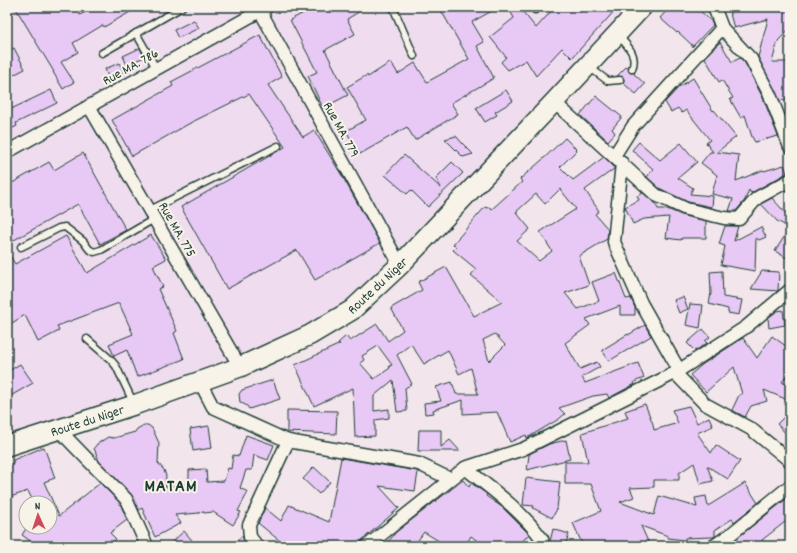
<svg xmlns="http://www.w3.org/2000/svg" width="797" height="553" viewBox="0 0 797 553" font-family="Dekko,sans-serif">
  <style>
    .built { fill: #efddef }
    .building { fill: #e8c9f6; stroke: #1f3d34; fill-rule: evenodd }
    .lines { fill: none; stroke-linecap: round; stroke-linejoin: round }
    .lane-casing { stroke: #1f3d34; stroke-width: 9 }
    .street-casing { stroke: #1f3d34; stroke-width: 15 }
    .primary-casing { stroke: #1f3d34; stroke-width: 22 }
    .lane { stroke: #f7f3e8; stroke-width: 6 }
    .street { stroke: #f7f3e8; stroke-width: 12 }
    .primary { stroke: #f7f3e8; stroke-width: 19 }
    .labels { text-anchor: middle; stroke-width: 4; stroke-linejoin: round; paint-order: stroke }
    .street-label { font-size: 14px; fill: #1f3d34; stroke: #f7f3e8 }
    .district-label { font-size: 18px; font-weight: bold; letter-spacing: 1px; fill: #1f3d34; stroke: #f7f3e8 }
  </style>
  <rect width="100%" height="100%" fill="#f2e6ec"/>
  <filter id="ink" filterUnits="userSpaceOnUse"><feTurbulence type="fractalNoise" baseFrequency=".025" numOctaves="2"/><feDisplacementMap in="SourceGraphic" scale="8" xChannelSelector="R" yChannelSelector="G"/><feConvolveMatrix kernelMatrix="1 2 1 2 8 2 1 2 1" color-interpolation-filters="sRGB"/></filter>
  <g filter="url(#ink)">
    <!-- built -->
    <path class="built" d="M7,7H644L400,265L310,335L7,446Z"/>
    <!-- building -->
    <g class="building">
      <path d="M15,7H75L80,15L94,7H139L104,27L103,25L73,43L78,52L61,62L74,82L63,89L53,72H54Z"/>
      <path d="M315,7H367L347,19L355,34L325,50L348,95L323,108L308,76L317,72L290,20Z"/>
      <path d="M439,7H499L472,22L484,42L477,46L494,78L451,103L458,114L415,140L407,127L360,154L346,131L366,120L347,87L367,75L368,77L391,62L398,74L415,63L427,82L469,59Z"/>
      <path d="M508,7H519L536,28L555,7H618L572,58L562,48L536,76L526,60L508,70L501,62L506,57L490,37L514,18Z"/>
      <path d="M670,7H696L712,22L713,25L692,47V45L678,32L677,33L660,18Z"/>
      <path d="M728,7H779L790,13V28L778,41L772,62H790V99L780,101L758,57L768,19L734,28Z"/>
      <path d="M194,20L199,28L178,38L174,30Z"/>
      <path d="M260,35L282,77L268,85L303,137L314,130L341,174L380,243L315,280L297,250L227,289L181,207L285,147L249,94L192,122L132,156L112,120L173,86L171,82Z"/>
      <path d="M720,42L732,62L740,58L745,63L763,98L778,136L755,142L752,137L745,115L741,118L730,99L733,98L722,80L719,82L705,58Z"/>
      <path d="M14,48L25,69L7,78V51Z"/>
      <path d="M140,48L144,57L127,65L123,56Z"/>
      <path d="M119,63L124,72L109,79L105,69Z"/>
      <path d="M628,65L629,72L631,73L635,72L634,74L645,84L636,94L623,83L624,80L623,77L617,76Z"/>
      <path d="M693,78L713,111L714,110L736,137L717,152L739,155L736,181L763,170L764,171L784,165L787,173L751,193L749,190L745,200L736,211H729L733,199L712,194L717,175L701,163L710,152H713L706,143L710,140L686,110L682,113L678,108L671,112L665,102L679,87Z"/>
      <path d="M51,90L57,103L16,123L17,126L7,131V105L9,110Z"/>
      <path d="M506,90L513,101L495,112L497,115L485,122L476,108Z"/>
      <path d="M596,96L622,117L612,129L615,133L608,141L580,115Z"/>
      <path d="M456,136L462,143L473,154L463,157L445,139Z"/>
      <path d="M565,138L577,150L560,167L573,180L604,157L614,167V169L585,190L599,211L595,214L608,229L607,239L579,256L589,285L565,293L578,309L599,301L592,282L616,273L626,299L631,298L635,308V315H620V306L586,319L590,325L565,343L580,369L597,362L600,367L582,377L585,383L638,363L644,378L634,382L635,384L609,398L607,394L593,396L559,408L565,414L559,419L527,438L526,435L510,442L497,412L463,414V400L433,410L434,413L425,414L424,403L441,401L436,387L452,382L456,394H478L471,368L459,374L448,350L424,364L411,344L397,355L412,384L405,388L407,411L397,412L393,380L374,396V411L389,409V418L375,420V436L355,437L353,388L314,406L295,365L340,344L338,343L346,336L350,341L377,324L388,341L403,330L391,308L422,290L418,282L446,267L474,316L502,302L471,275L476,269L453,250L456,247L453,244L485,207L487,208L489,207L492,209L522,182L520,179L542,160ZM560,189L576,209L540,232L552,251L539,261L517,241L530,229L516,212L536,194L545,204ZM495,334L505,345L489,361L483,340ZM378,346L392,365L389,366L390,368L374,379L360,363L364,360L362,356Z"/>
      <path d="M639,142L660,160L681,143L697,162L678,178L693,188L690,194L713,196L712,207L688,202L659,188L647,177L653,169L632,150Z"/>
      <path d="M83,153L126,230L100,244L78,204L7,244V186L49,162L54,170Z"/>
      <path d="M404,155L441,188L436,178L452,162L463,173L428,207L411,190L407,194L385,175Z"/>
      <path d="M643,193L655,203L658,209H667L684,216L706,221V238H682L681,240L666,238L669,217L644,219L633,224L625,207L639,200L637,196Z"/>
      <path d="M772,198L790,218V260L775,251L790,228L777,221L761,204Z"/>
      <path d="M725,226H738L734,241L761,227L766,237L759,240L756,238L755,271L721,265L725,246L719,244Z"/>
      <path d="M151,235L166,259L153,266L163,287L158,289L177,331L174,333L184,359L137,377L127,350L114,356L109,344L133,334L119,303L57,326L59,331L38,342L25,315L7,326V251L15,264L66,236L87,273Z"/>
      <path d="M722,271L723,297L742,300L739,315L728,313V309L709,304L711,293L710,272Z"/>
      <path d="M762,271L779,272L778,291L751,289Z"/>
      <path d="M683,297L688,309L679,313L674,300Z"/>
      <path d="M690,304L703,305L700,328L686,325Z"/>
      <path d="M783,310L785,325L769,328L768,318L777,311Z"/>
      <path d="M645,325L651,336L609,361L602,350L628,334V335Z"/>
      <path d="M703,329L710,337L705,341L707,343L695,351L687,343Z"/>
      <path d="M772,336L790,349V372L782,382L790,386V401L764,390L767,401L751,406L745,417L732,410L739,395L742,394L734,367L706,392L690,375L703,364L743,338L757,358Z"/>
      <path d="M20,364L33,383L7,398V372Z"/>
      <path d="M273,380L280,399L249,409L247,406L240,402L239,394L242,390Z"/>
      <path d="M645,404L653,424L654,430L678,423L672,410L689,406L697,423L709,417L713,426L697,433L711,453L716,445L740,461L728,479L707,466L713,481L700,484L694,463L679,473V480H654V487L630,488L634,497L620,502L654,515L659,496L697,507L695,498L706,496L708,506L745,483L758,503L734,522L732,519L715,530V536L713,537L685,538L684,540L668,538V536L641,526L650,546H583L573,523L601,511L591,484H565V462H588L582,433L628,418L625,411Z"/>
      <path d="M287,410L337,411L336,434L287,432Z"/>
      <path d="M790,411V438L777,424Z"/>
      <path d="M144,425H148L152,428L159,443L158,463L164,470L166,476L165,487L189,484V470L206,469L207,482L224,481L228,468L231,469L233,455L239,456L246,435L274,445L268,460L254,455L252,470H246L240,488L248,492L238,511L241,512L233,525L213,512L204,513L203,511L199,513L175,515L181,523L155,537L142,508L139,510L131,494L99,461L94,448L97,444L108,437L114,438L135,432L137,429Z"/>
      <path d="M209,426L212,448L193,451L190,429Z"/>
      <path d="M419,430H441V447L450,440L460,451H418Z"/>
      <path d="M566,440L570,459L527,470L529,455L531,453L549,444Z"/>
      <path d="M44,447L55,478L44,482L59,516L100,483L120,503L127,520L110,533L116,539L109,546H37L22,535L27,527H50V503H34L28,491L7,498V465L14,463L13,460Z"/>
      <path d="M341,458L417,471L418,472L415,491L379,486L399,508L362,540L359,546H286L258,523L265,508L281,521L289,505L329,522Z"/>
      <path d="M314,467L330,482L319,494L303,479Z"/>
      <path d="M526,478L560,482L557,509L552,518L533,508L534,506L523,505Z"/>
      <path d="M463,480L469,487L471,483L487,494L486,496L502,507L529,534L518,546H484L471,536L465,546H447L424,532L414,546H393L388,542L396,532Z"/>
      <path d="M790,496V530L785,522L762,540L765,546H727Z"/>
      <path d="M553,529L569,534L565,546H549Z"/>
      <path d="M184,531L197,546H168Z"/>
      <path d="M242,535L244,541L248,546H241L237,541Z"/>
    </g>
    <g class="lines">
      <!-- lane casing -->
      <g class="lane-casing">
        <g id="lane">
          <path d="M393,7L414,56"/>
          <path d="M535,10L538,7"/>
          <path d="M136,33L156,68"/>
          <path d="M618,35C627,46 638,54 632,69"/>
          <path d="M102,53L182,7"/>
          <path d="M589,67L608,81L620,80"/>
          <path d="M150,210L278,146"/>
          <path d="M21,247L59,228L65,227L83,241L89,249L94,252L101,250L154,219"/>
          <path d="M87,339L110,359L116,366L134,404"/>
        </g>
      </g>
      <!-- street casing -->
      <g class="street-casing">
        <g id="street">
          <path d="M258,7L400,265"/>
          <path d="M714,7L722,28L751,59L770,95L790,147"/>
          <path d="M554,102L656,195L686,209L724,218L739,219L757,198L790,180"/>
          <path d="M89,106L240,367"/>
          <path d="M7,152L267,7"/>
          <path d="M614,156L633,126L722,28"/>
          <path d="M622,163L614,242L641,303L679,370"/>
          <path d="M675,373L705,404L751,429L790,461"/>
          <path d="M200,382L213,407L288,441L419,464L450,479"/>
          <path d="M58,429L126,499L147,546"/>
          <path d="M465,468C493,490 521,510 542,539L541,546"/>
          <path d="M257,546L250,537L249,525L288,441"/>
          <path d="M367,546L465,468L523,449L675,373L746,327L790,290"/>
          <path d="M714,546L731,534L790,486"/>
        </g>
      </g>
      <!-- primary casing -->
      <g class="primary-casing">
        <path id="primary" d="M7,446L134,405L240,367L310,335L352,310L400,265L554,102L642,7"/>
      </g>
      <!-- lane -->
      <use href="#lane" class="lane"/>
      <!-- street -->
      <use href="#street" class="street"/>
      <!-- primary -->
      <use href="#primary" class="primary"/>
    </g>
  </g>
  <g class="labels">
    <!-- street labels -->
    <g class="street-label">
      <text transform="translate(130 66) rotate(-29)" y="5">Rue MA. 786</text>
      <text transform="translate(342 129) rotate(61)" y="5">Rue MA. 779</text>
      <text transform="translate(178 229) rotate(60)" y="5">Rue MA. 775</text>
      <text transform="translate(377 285) rotate(-43)" y="5">Route du Niger</text>
      <text transform="translate(87 420) rotate(-18)" y="5">Route du Niger</text>
    </g>
    <!-- district labels -->
    <g class="district-label">
      <text x="171" y="491">MATAM</text>
    </g>
  </g>
  <!-- margin -->
  <rect width="797" height="553" fill="none" stroke="#f7f3e8" stroke-width="24"/>
  <rect x="12" y="12" width="773" height="529" fill="none" stroke="#1f3d34" stroke-width="1.5" filter="url(#ink)"/>
  <!-- north arrow -->
  <g transform="translate(38 515) rotate(357)"><circle r="19" fill="#f7f3e8" stroke="#a1aaa0"/>
  <path d="M0-3L7 15L0 10L-7 15Z" fill="#d1495b"/>
  <text y="-6" font-size="11" font-weight="bold" text-anchor="middle" fill="#1f3d34">N</text>
  </g>
</svg>
